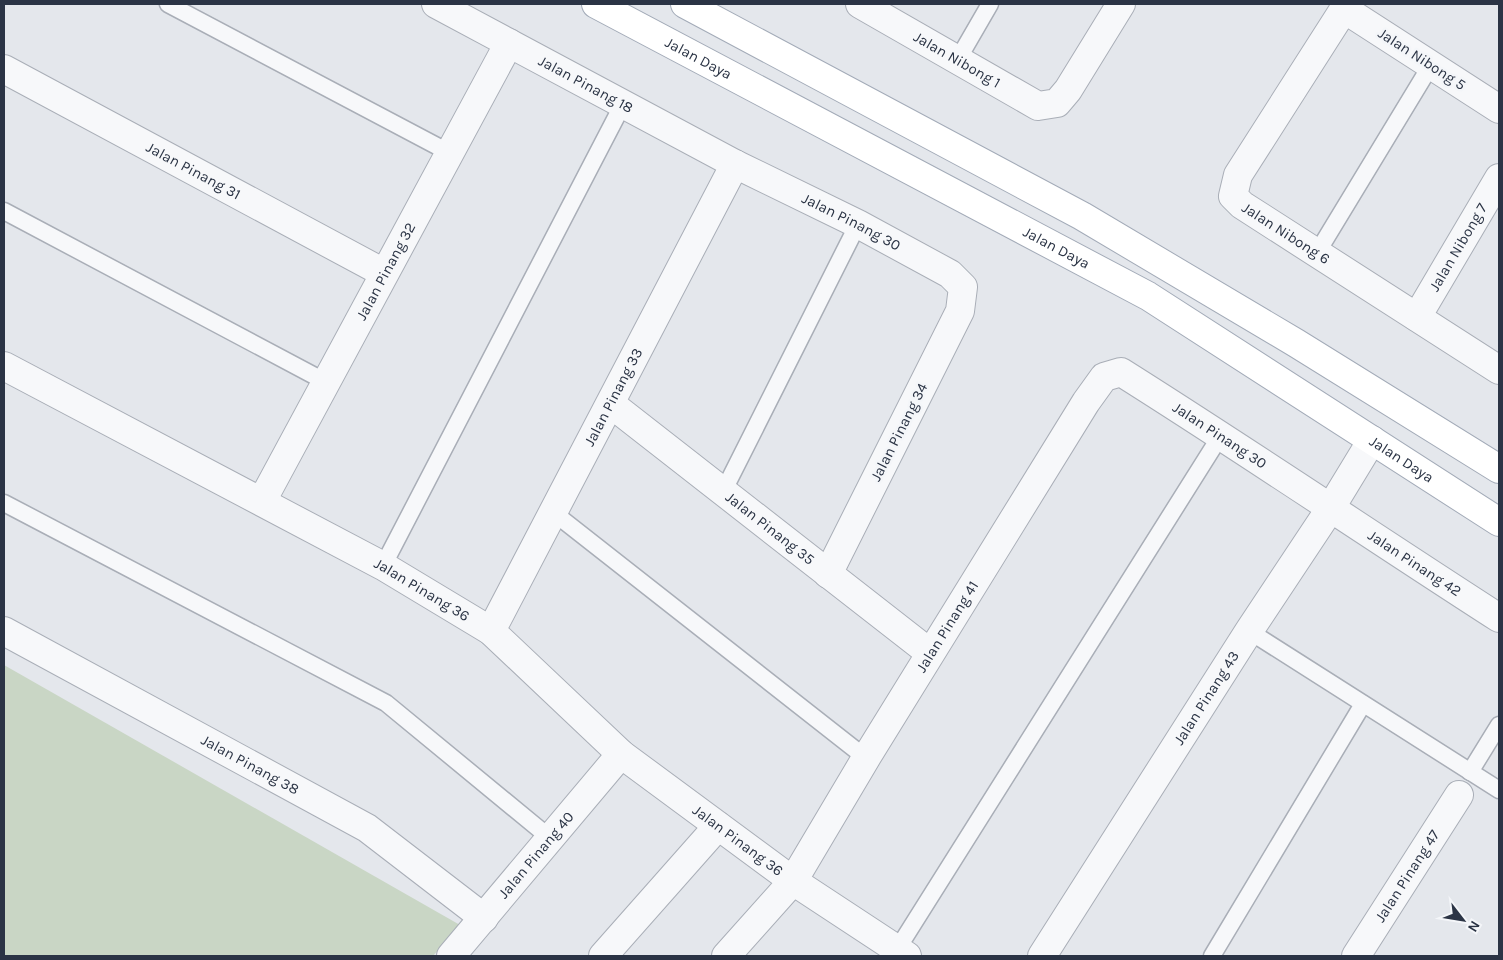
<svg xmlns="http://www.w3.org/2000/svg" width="1503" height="960" viewBox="0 0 1503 960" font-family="Karla,sans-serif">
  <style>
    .green { fill: #c9d6c5 }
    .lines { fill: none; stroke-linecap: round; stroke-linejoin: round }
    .lane-casing { stroke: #a9aeb7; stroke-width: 19 }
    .street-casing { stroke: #a9aeb7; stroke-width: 30 }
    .primary-casing { stroke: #a3abb8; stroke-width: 30 }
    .lane { stroke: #f7f8fa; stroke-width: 16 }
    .street { stroke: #f7f8fa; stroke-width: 28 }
    .primary { stroke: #fff; stroke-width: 28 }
    .labels { text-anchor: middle; stroke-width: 5; stroke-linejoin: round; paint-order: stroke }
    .street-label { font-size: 15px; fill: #2b3445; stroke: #f4f6f9 }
  </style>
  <rect width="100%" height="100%" fill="#e4e7ec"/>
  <!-- green -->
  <path class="green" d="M4,665L460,925L433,956H4Z"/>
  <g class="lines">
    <!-- lane casing -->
    <g class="lane-casing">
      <g id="lane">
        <path d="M168,4L450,153"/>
        <path d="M957,61L990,4"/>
        <path d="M4,211L326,382"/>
        <path d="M1317,253L1431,65"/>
        <path d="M723,492L858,224"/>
        <path d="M4,503L386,703L550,838"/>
        <path d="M554,513L866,758"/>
        <path d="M383,566L623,104"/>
        <path d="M1249,631L1499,790"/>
        <path d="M1470,772L1499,725"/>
        <path d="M893,956L1221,435"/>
        <path d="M1212,956L1363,704"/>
      </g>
    </g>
    <!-- street casing -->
    <g class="street-casing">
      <g id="street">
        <path id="s1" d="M436,4L735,164L858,224L950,274L963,287L960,311L828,574"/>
        <path id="s2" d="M860,4L1038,106L1057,103L1068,90L1121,4"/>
        <path id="s3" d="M4,69L384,273"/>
        <path id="s4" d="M1499,109L1344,9L1238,175L1233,196L1242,205L1499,370"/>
        <path id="s5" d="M1417,317L1499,178"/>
        <path id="s6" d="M4,366L383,566L491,631L621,754L793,881L907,956"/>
        <path id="s7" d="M611,404L930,653"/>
        <path id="s8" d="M262,501L509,43"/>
        <path id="s9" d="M4,631L367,828L484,918"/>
        <path id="s10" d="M491,631L735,164"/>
        <path id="s11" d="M451,956L621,754"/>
        <path d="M603,956L718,826"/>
        <path id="s12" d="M726,956L793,881L866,758L1086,402L1104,377L1121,372C1248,452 1373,537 1499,618"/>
        <path id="s13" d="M1042,956L1249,631L1330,509L1372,440"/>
        <path id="s14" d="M1356,956L1459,795"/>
      </g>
    </g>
    <!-- primary casing -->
    <g class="primary-casing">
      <g id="primary">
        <path id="s15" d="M596,4L1148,296L1499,522"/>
        <path d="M685,4L1082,216L1296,343L1499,469"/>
      </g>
    </g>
    <!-- lane -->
    <use href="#lane" class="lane"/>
    <!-- street -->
    <use href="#street" class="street"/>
    <!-- primary -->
    <use href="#primary" class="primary"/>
  </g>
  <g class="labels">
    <!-- street labels -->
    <g class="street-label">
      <text dy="5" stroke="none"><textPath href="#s15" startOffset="116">Jalan Daya</textPath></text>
      <text transform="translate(1422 59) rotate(33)" y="5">Jalan Nibong 5</text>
      <text dy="5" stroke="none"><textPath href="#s2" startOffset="112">Jalan Nibong 1</textPath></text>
      <text dy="5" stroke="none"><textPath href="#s1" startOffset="170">Jalan Pinang 18</textPath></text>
      <text dy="5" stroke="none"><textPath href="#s3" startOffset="215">Jalan Pinang 31</textPath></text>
      <text dy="5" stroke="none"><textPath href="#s1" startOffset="469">Jalan Pinang 30</textPath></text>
      <text dy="5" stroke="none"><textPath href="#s4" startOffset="468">Jalan Nibong 6</textPath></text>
      <text dy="5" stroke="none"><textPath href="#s5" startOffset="81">Jalan Nibong 7</textPath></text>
      <text dy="5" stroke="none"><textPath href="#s15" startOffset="521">Jalan Daya</textPath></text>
      <text dy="5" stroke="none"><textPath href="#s8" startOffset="261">Jalan Pinang 32</textPath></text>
      <text dy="5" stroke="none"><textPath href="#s10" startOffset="264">Jalan Pinang 33</textPath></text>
      <text transform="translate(899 432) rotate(-63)" y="5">Jalan Pinang 34</text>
      <text dy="5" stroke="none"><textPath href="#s12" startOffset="828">Jalan Pinang 30</textPath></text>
      <text dy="5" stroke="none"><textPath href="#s15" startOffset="926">Jalan Daya</textPath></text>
      <text dy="5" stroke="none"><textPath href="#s7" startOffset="202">Jalan Pinang 35</textPath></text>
      <text dy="5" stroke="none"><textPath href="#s12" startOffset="1061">Jalan Pinang 42</textPath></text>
      <text dy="5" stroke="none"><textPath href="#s6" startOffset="474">Jalan Pinang 36</textPath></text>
      <text dy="5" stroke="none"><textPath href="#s12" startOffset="398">Jalan Pinang 41</textPath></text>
      <text dy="5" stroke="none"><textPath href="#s13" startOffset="306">Jalan Pinang 43</textPath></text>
      <text dy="5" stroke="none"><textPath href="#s9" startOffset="280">Jalan Pinang 38</textPath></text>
      <text dy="5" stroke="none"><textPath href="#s6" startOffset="879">Jalan Pinang 36</textPath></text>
      <text dy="5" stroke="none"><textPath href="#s11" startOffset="132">Jalan Pinang 40</textPath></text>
      <text dy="5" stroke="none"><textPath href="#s14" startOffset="95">Jalan Pinang 47</textPath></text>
    </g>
  </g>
  <!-- border -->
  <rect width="1503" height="960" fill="none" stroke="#2b3445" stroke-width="10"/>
  <!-- north arrow -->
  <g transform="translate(1463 920) rotate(121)" stroke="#f4f6f9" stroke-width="4" paint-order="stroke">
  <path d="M0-4L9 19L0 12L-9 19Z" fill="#2b3445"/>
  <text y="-8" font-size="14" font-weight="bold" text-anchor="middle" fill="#2b3445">N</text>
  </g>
</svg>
